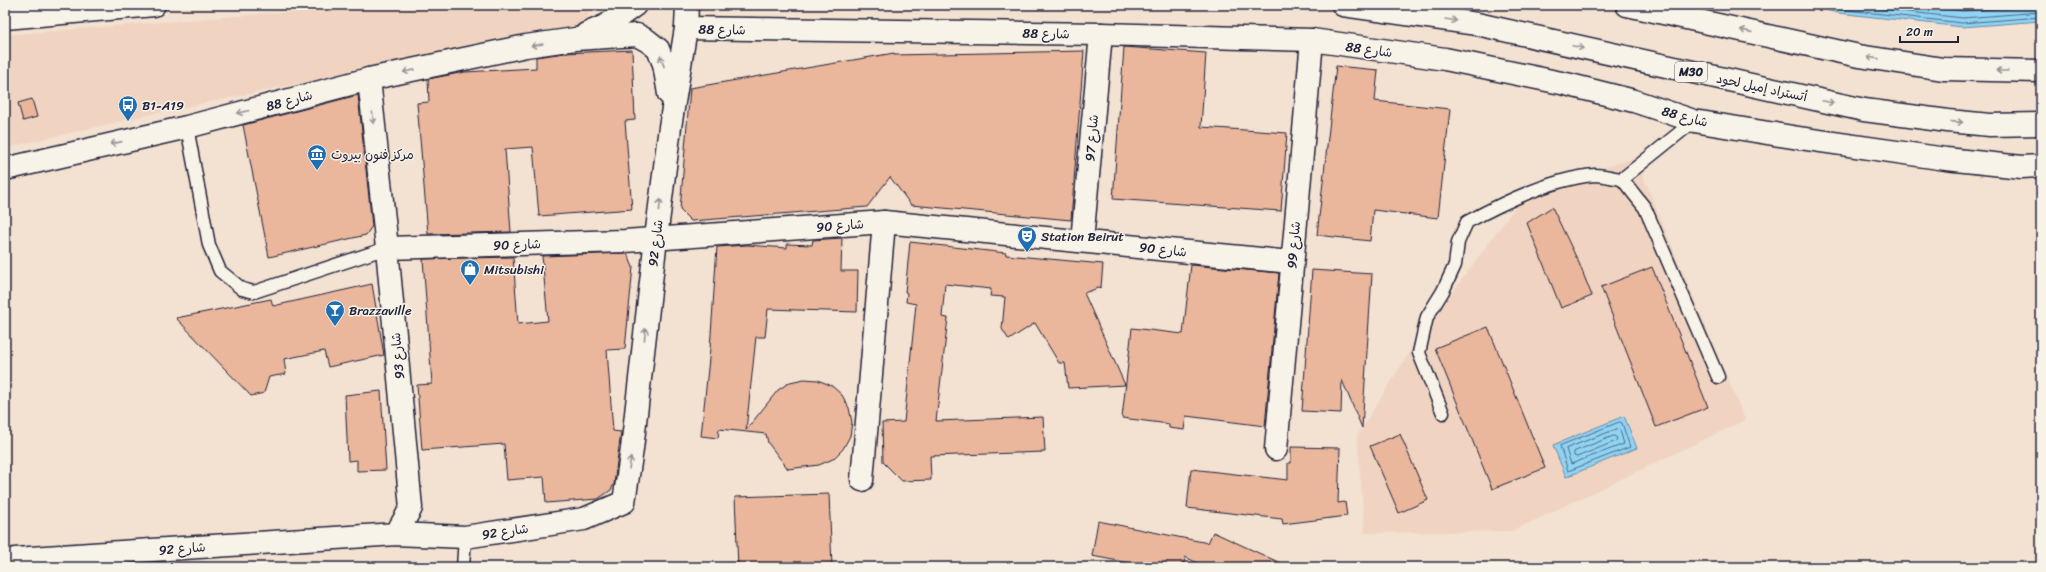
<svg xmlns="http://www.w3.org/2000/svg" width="2046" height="572" viewBox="0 0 2046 572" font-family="Sriracha,'Playpen Sans Arabic',sans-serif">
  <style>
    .built { fill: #f0d4c1 }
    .water { fill: #91d3f3; stroke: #658ca9 }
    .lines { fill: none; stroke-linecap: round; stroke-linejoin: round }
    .shore { stroke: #4e6985; stroke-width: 1 }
    .building { fill: #eab69c; stroke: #22223b }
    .service-casing { stroke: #22223b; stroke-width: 15 }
    .minor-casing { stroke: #22223b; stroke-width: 25 }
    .tertiary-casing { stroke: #22223b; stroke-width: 25 }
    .secondary-casing { stroke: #22223b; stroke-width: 25 }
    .motorway-casing { stroke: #22223b; stroke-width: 25 }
    .service { stroke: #f7f3e8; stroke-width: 12 }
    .minor { stroke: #f7f3e8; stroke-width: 22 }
    .tertiary { stroke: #f7f3e8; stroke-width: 22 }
    .secondary { stroke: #f7f3e8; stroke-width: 22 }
    .motorway { stroke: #f7f3e8; stroke-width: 22 }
    .oneway { stroke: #97959a }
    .labels { text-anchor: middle; stroke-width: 3; stroke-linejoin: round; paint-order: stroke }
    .shield { fill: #f7f3e8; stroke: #62616f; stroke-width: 1 }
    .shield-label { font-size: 12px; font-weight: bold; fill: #22223b }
    .street-label { font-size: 13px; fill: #22223b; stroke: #f7f3e8 }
    .poi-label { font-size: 13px; fill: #22223b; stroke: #f7f3e8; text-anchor: start }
  </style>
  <rect width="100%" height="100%" fill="#f3e1d1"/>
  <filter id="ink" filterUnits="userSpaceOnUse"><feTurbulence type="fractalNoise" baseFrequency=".025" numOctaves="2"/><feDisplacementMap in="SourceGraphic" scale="8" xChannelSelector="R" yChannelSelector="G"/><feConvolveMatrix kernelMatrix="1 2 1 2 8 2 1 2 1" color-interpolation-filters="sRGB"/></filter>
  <g filter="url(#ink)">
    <!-- built -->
    <g class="built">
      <path d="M500,5H588L589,24L151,114L5,148V35L273,13Z"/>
      <path d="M1635,158L1745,420L1512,531L1365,533L1357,436L1414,345L1526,192Z"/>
    </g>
    <!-- water -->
    <g class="water">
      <path d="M1804,5H2041V21L1962,27L1838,13Z"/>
      <path d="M1624,416L1637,448L1566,477L1553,445Z"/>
    </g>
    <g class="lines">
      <!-- shore -->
      <g class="shore">
        <path d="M1821,5L1838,9L1962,23L2041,17"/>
        <path d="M1846,5L1963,18L2041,12"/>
        <path d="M1902,5L1963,11L2041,6"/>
        <path d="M1620,422L1622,423L1630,447L1568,471L1560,446Z"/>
        <path d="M1617,429L1620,430L1624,444L1571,464L1566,449Z"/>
        <path d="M1614,436L1617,438L1616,441L1577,457L1574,456V452Z"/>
      </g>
    </g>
    <!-- building -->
    <g class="building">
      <path d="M1124,47L1206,53L1201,127L1287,133L1281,211L1113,199Z"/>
      <path d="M632,50L635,120L625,121L632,209L539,216L533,147L505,149L511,232L428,234L417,103L429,102L428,79L465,72L536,68V57L565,53Z"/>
      <path d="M1084,51L1071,220L911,205L890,177L867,207L691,221L680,210L690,88L894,53V55Z"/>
      <path d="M1336,66L1378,70L1375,101L1450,109L1438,218L1373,210L1370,241L1317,235Z"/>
      <path d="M358,95L372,226L366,235L269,257L243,125Z"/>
      <path d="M32,99L37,117L23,121L18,103Z"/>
      <path d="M1552,207L1579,263L1592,296L1561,308L1527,223Z"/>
      <path d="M842,238L841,271H858L857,312L768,309L765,337H756L746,430L778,390L790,382L804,379L818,380L832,386L842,395L849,408L852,422L850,436L843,449L833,459L819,465L788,469L768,443L766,434L719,429L718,438L701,436L710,349L717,247L747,245L787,248V244L812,245L813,240Z"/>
      <path d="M910,242L1006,253V255L1103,264L1101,287L1084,293L1125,385L1068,388L1065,363H1059L1035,323L1009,340L1002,329L1005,297L990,296L991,289L945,284L942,317L948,318L936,421L1043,417L1045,452L930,456L931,480L902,481L883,462L882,423L904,422L916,304L906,302L907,293L905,292Z"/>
      <path d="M627,253L633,267L625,349L607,350L613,431L621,432L614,484L611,490L598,499L546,503L544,477L507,480L504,444L422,450L417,385L432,384L423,259L513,257L518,324L548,321L542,256Z"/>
      <path d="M1191,265L1279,273L1265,426L1186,416L1184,430L1169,428V424L1122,418L1132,328L1183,334Z"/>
      <path d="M1652,267L1708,407L1656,427L1601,287Z"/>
      <path d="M1312,270L1372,274L1362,428L1342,380L1341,413L1302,411Z"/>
      <path d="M372,284L384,355L328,367L324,351L284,359L286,374L269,377L264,393L251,396L176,318L271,299L273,306Z"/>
      <path d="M1488,327L1545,468L1492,489L1435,348Z"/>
      <path d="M381,391L386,470L357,471V460L348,461L345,395Z"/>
      <path d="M1400,434L1428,500L1399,513L1370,446Z"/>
      <path d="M1291,447L1340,448L1338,503L1345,502L1347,516L1283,524L1282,519L1187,508L1191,469L1288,480V463H1291Z"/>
      <path d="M829,494L832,567H738L735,497Z"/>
      <path d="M1098,521L1208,543L1213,532L1289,567H1206L1185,557L1183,567H1150L1092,556Z"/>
    </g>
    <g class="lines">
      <!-- service casing -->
      <g class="service-casing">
        <g id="service">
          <path d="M187,127L209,245L220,271L242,289L254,292L387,248"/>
          <path d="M1622,179L1645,208L1718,377"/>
          <path d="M1443,413L1419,353L1427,317L1443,291L1455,265L1458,242L1467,222C1502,203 1554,178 1595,175C1603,175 1613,178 1622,179L1694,121"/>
          <path d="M463,567L465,537"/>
        </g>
      </g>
      <!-- minor casing -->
      <g class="minor-casing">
        <g id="minor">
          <path d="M369,79L387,248L411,508L396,534"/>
          <path d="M1082,241L1101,34"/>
          <path d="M387,248L625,241L884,222L1291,262"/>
          <path d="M1276,449L1312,40"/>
          <path d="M862,480L884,222"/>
        </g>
      </g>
      <!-- tertiary casing -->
      <g class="tertiary-casing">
        <path id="tertiary" d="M686,28L1101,34L1312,40L1445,59L1566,84L1634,101L1694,121L1799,138L1946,159L2022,167L2041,166"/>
      </g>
      <!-- secondary casing -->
      <g class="secondary-casing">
        <g id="secondary">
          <path d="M586,34L607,25L635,5"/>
          <path d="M5,169L187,127L369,79L526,46L575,39L637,35L648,41L658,49L664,64L669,94"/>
          <path d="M5,561L15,559L396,534L465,537L584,519L624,502L632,449L656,238L670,127L686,28L687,5"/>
        </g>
      </g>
      <!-- motorway casing -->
      <g class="motorway-casing">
        <g id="motorway">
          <path d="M1343,5L1477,24L1864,110L1948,121L1990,125L2041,124"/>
          <path d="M1627,5L1859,56L1943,69L2041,71"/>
          <path d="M5,18L154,5"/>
        </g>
      </g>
      <!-- service -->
      <use href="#service" class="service"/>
      <!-- minor -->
      <use href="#minor" class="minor"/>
      <!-- tertiary -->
      <use href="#tertiary" class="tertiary"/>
      <!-- secondary -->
      <use href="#secondary" class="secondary"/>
      <!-- motorway -->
      <use href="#motorway" class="motorway"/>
    </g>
    <!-- one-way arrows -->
    <defs><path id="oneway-shaft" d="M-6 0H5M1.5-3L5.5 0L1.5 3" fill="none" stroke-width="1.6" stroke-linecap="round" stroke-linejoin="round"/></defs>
    <g class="oneway">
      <use href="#oneway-shaft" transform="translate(1451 20) rotate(9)"/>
      <use href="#oneway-shaft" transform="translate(1746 31) rotate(-167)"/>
      <use href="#oneway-shaft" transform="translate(537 45) rotate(171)"/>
      <use href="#oneway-shaft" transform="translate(1578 47) rotate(12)"/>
      <use href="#oneway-shaft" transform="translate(1873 58) rotate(-172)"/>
      <use href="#oneway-shaft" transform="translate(662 61) rotate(-110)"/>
      <use href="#oneway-shaft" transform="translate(409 71) rotate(168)"/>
      <use href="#oneway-shaft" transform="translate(2002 71) rotate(180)"/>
      <use href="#oneway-shaft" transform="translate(1828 102) rotate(12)"/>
      <use href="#oneway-shaft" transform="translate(243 112) rotate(165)"/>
      <use href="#oneway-shaft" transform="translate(373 118) rotate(84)"/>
      <use href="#oneway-shaft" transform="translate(1957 122) rotate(4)"/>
      <use href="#oneway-shaft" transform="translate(116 143) rotate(167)"/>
      <use href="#oneway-shaft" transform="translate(660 205) rotate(-83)"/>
      <use href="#oneway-shaft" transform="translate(645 334) rotate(-84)"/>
      <use href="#oneway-shaft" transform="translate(630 463) rotate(-81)"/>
    </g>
  </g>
  <!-- icons -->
  <defs>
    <g id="bus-pin" transform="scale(1)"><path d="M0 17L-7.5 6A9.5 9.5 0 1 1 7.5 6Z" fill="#1f6fb2" stroke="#f7f3e8"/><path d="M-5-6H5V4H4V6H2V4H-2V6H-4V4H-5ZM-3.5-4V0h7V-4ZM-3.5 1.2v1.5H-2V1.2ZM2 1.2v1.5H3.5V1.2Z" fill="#fff"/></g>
    <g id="museum-pin" transform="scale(1)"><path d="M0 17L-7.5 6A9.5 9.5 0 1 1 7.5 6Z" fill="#1f6fb2" stroke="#f7f3e8"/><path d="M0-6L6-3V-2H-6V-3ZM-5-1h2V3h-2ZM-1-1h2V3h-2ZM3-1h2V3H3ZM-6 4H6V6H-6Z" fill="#fff"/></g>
    <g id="theatre-pin" transform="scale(1)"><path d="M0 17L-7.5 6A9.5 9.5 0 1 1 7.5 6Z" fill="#1f6fb2" stroke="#f7f3e8"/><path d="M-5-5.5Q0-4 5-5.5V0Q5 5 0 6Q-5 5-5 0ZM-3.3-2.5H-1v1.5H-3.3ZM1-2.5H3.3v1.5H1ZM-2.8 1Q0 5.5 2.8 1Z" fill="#fff"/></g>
    <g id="shop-pin" transform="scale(1)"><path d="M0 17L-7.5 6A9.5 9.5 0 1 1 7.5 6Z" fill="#1f6fb2" stroke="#f7f3e8"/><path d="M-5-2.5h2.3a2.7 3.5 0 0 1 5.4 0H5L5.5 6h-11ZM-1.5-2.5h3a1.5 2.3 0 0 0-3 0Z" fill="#fff"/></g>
    <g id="bar-pin" transform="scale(1)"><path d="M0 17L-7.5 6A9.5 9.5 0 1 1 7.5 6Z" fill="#1f6fb2" stroke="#f7f3e8"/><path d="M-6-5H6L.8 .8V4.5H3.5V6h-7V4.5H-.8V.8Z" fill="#fff"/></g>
  </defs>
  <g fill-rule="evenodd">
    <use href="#bus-pin" x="128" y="105"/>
    <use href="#museum-pin" x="317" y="154"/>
    <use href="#theatre-pin" x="1027" y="236"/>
    <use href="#shop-pin" x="470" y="269"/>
    <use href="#bar-pin" x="335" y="310"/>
  </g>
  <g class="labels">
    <!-- shield labels -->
    <rect class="shield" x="1675" y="62" width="32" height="20" rx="3"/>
    <g class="shield-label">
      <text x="1691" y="76">M30</text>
    </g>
    <!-- street labels -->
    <g class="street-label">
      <text transform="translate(722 29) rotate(1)" y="5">شارع 88</text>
      <text transform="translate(1046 33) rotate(1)" y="5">شارع 88</text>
      <text transform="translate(1369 49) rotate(8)" y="5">شارع 88</text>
      <text transform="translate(1762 87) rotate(12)" y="5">أتستراد إميل لحود</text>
      <text transform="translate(289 100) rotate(-15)" y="5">شارع 88</text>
      <text transform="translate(1685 116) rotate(15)" y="5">شارع 88</text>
      <text transform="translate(1091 138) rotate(-85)" y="5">شارع 97</text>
      <text transform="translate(840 225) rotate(-4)" y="5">شارع 90</text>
      <text transform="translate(655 243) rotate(-83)" y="5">شارع 92</text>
      <text transform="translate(517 244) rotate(-2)" y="5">شارع 90</text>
      <text transform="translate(1293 245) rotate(-85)" y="5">شارع 99</text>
      <text transform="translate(1163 249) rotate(6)" y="5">شارع 90</text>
      <text transform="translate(397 356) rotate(-95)" y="5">شارع 93</text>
      <text transform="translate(505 531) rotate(-8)" y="5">شارع 92</text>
      <text transform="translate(182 548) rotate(-4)" y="5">شارع 92</text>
    </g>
    <!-- poi labels -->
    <g class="poi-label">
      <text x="142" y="110">B1-A19</text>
      <text x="331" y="159">مركز فنون بيروت</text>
      <text x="1041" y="241">Station Beirut</text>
      <text x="484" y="274">Mitsubishi</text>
      <text x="349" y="315">Brazzaville</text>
    </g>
  </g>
  <!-- margin -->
  <rect width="2046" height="572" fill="none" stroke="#f7f3e8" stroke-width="20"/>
  <rect x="10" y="10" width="2026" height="552" fill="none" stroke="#22223b" stroke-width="1.5" filter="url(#ink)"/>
  <!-- scale -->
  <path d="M1900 36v6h58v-6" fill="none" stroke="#22223b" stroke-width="2"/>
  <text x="1906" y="36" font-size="12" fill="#22223b" stroke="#f7f3e8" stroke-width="3" paint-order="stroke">20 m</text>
</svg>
